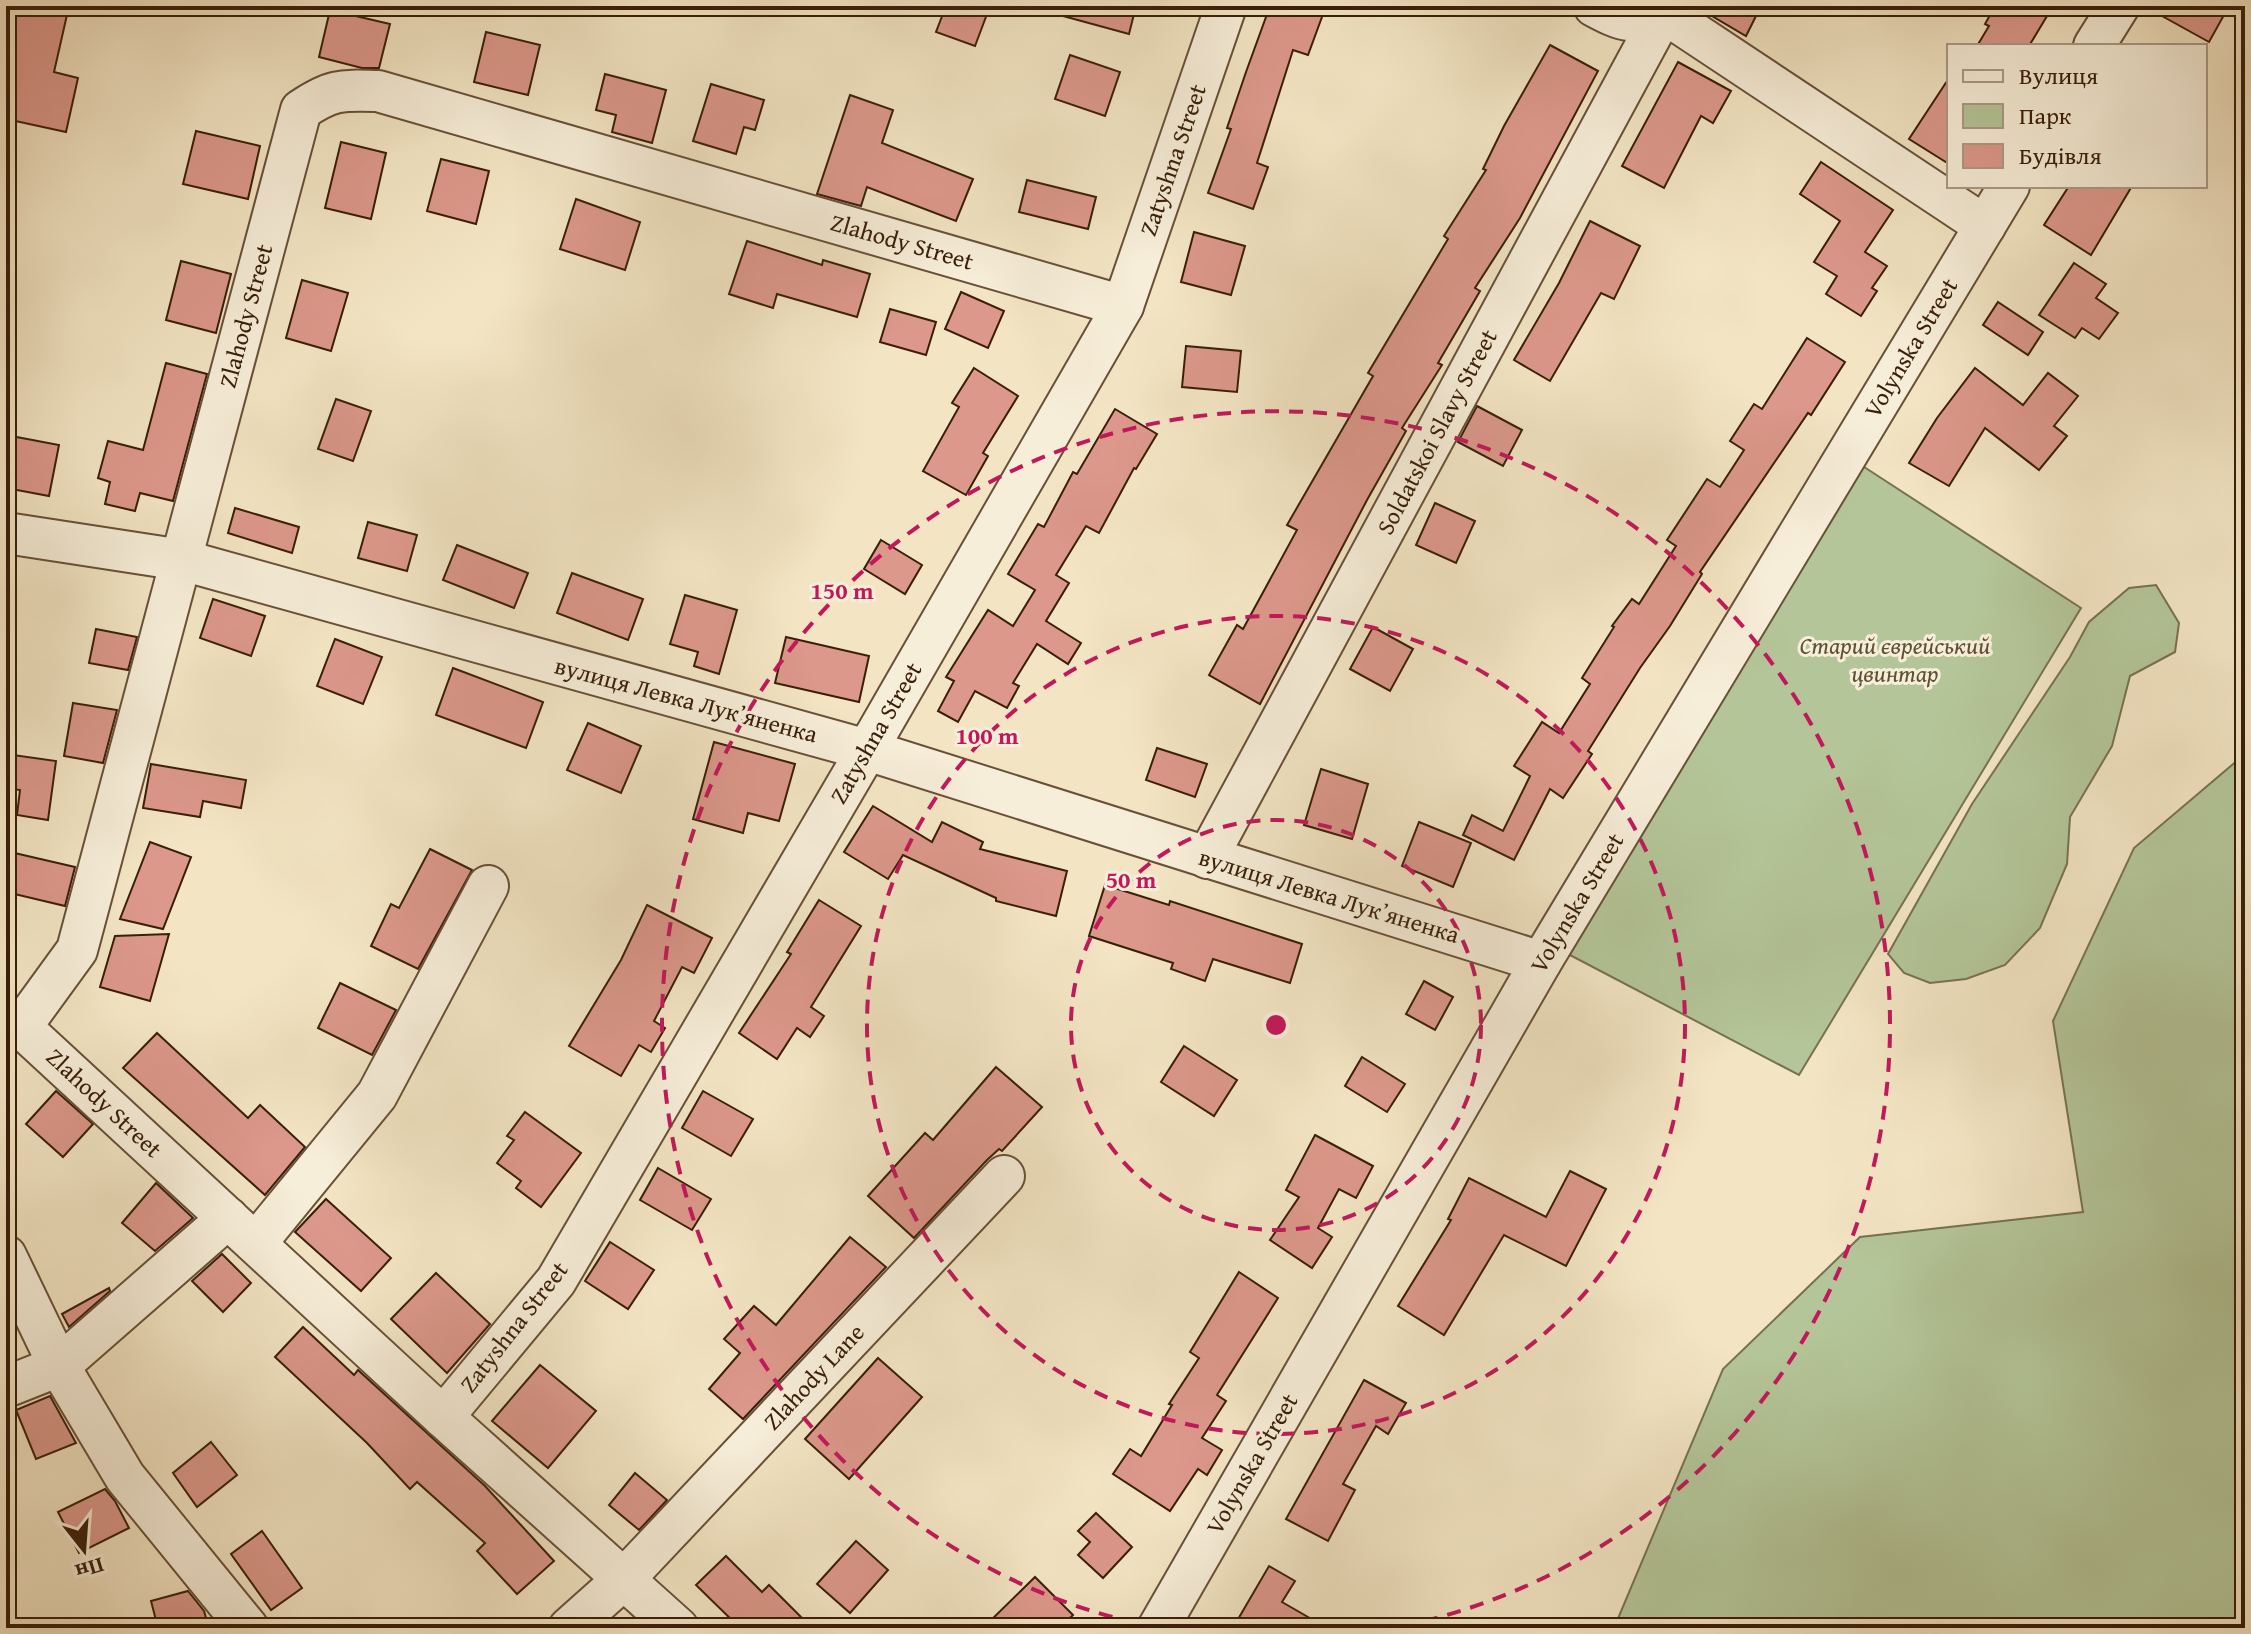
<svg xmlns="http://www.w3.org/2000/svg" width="2251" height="1634" viewBox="0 0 2251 1634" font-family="'Gentium Book Plus',serif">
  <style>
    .green { fill: #b4c699; stroke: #767251; stroke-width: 2 }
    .building { fill: #dc988b; stroke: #391e09; stroke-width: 2 }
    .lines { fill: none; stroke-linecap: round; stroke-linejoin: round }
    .minor-casing { stroke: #685038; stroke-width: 44 }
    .minor { stroke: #f7eed9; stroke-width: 40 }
    .ring { fill: none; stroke: #c2185b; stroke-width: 4; stroke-dasharray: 14 10 }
    .labels { text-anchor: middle; stroke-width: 6; stroke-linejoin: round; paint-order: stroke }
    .street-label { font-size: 24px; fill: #391e09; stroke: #f7eed9 }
    .park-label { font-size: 24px; font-style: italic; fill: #5e5034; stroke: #f7eed9 }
    .centre { fill: #c2185b; stroke: #f7eed9; stroke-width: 4 }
    .ring-label { font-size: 24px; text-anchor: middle; font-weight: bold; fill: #c2185b; stroke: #f7eed9; stroke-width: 6; stroke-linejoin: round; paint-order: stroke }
  </style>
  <rect width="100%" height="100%" fill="#f3e5c4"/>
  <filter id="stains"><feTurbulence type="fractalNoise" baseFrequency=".0025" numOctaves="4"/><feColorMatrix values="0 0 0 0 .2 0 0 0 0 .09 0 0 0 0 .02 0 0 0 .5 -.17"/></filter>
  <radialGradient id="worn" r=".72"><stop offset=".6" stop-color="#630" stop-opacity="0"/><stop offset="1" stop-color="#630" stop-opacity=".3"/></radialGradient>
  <!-- green -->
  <g class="green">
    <path d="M1858,463L2081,608L1799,1075L1568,954Z"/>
    <path d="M2156,585L2179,623L2175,652L2130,676L2112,746L2070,817L2067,864L2040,928L2005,965L1966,979L1930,983L1904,973L1888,954L1972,804L2070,657L2089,622L2129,588Z"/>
    <path d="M2245,754V1628H1614L1723,1369L1860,1237L2083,1212L2053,1021L2134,848Z"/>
  </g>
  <!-- building -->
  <g class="building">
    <path d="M6,6H69L54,72L78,78L66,132L6,119Z"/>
    <path d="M946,6H990L975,46L936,32Z"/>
    <path d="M1053,6H1136L1129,34L1052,13Z"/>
    <path d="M1270,6H1326L1308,55L1293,50L1257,163L1268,167L1253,209L1208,193L1231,129L1227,128L1246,72Z"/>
    <path d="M1695,6H1761L1746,36Z"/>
    <path d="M1995,6H2031L2047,16L2029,46H1977L1989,26L1985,24Z"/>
    <path d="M2144,6H2229L2209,42Z"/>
    <path d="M330,10L390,24L379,68H362L319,57Z"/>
    <path d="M486,32L540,45L528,95L474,82Z"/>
    <path d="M1550,45L1598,71L1520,218L1475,288L1480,291L1438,363L1442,365L1402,428L1406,431L1367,500L1260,704L1209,675L1237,625L1243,629L1297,530L1287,525L1373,376L1368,373L1448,239L1444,236L1486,170L1483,169L1504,126Z"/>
    <path d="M1070,55L1120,72L1105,116L1055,99Z"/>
    <path d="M1678,62L1731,91L1713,123L1701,116L1664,188L1622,166Z"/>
    <path d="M605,74L666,90L652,143L612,132L616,115L596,110Z"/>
    <path d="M1949,78V164L1909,139Z"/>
    <path d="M711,84L764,100L755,130L744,127L736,154L693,141Z"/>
    <path d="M850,95L893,110L882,143L973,179L956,221L867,187L861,206L817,194Z"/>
    <path d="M196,131L260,146L248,199L183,184Z"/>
    <path d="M341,142L386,153L371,219L325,208Z"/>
    <path d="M441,159L489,171L476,224L427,211Z"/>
    <path d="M1821,162L1893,210L1865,252L1887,266L1872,288L1877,291L1861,316L1826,294L1837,276L1814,262L1840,221L1800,194Z"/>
    <path d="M1027,180L1096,197L1088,229L1019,212Z"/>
    <path d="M2069,186H2132L2091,255L2044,225Z"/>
    <path d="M576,199L640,222L625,270L560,249Z"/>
    <path d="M1590,221L1640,246L1614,299L1601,293L1550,381L1514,360L1559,283Z"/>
    <path d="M1194,232L1245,246L1231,295L1181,282Z"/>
    <path d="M747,241L822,265L823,260L870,274L857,317L777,294L773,308L729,294Z"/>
    <path d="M181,261L231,274L216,333L166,320Z"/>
    <path d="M2074,263L2106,284L2096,298L2118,313L2099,339L2082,328L2075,338L2039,315Z"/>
    <path d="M302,280L348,293L331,351L286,338Z"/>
    <path d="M961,292L1004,311L988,348L945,329Z"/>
    <path d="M1998,302L2043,332L2028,355L1983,325Z"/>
    <path d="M890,309L936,322L926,355L880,342Z"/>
    <path d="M1807,338L1845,362L1811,415L1808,413L1700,572L1702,574L1670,626L1640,668L1588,751L1592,754L1563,798L1550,789L1514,860L1463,835L1472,815L1503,831L1530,776L1514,766L1542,722L1559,733L1590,684L1582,678L1614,627L1612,626L1632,599L1639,604L1676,546L1667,540L1707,479L1720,487L1744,450L1730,441L1754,404L1762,409Z"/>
    <path d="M1186,346L1241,351L1237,392L1182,387Z"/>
    <path d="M166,363L207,374L173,501L140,493L135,511L105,504L110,482L98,478L108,441L143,450Z"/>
    <path d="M974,368L1018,396L983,453L988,456L966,495L923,471L959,407L952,403Z"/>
    <path d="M1975,368L2023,405L2048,373L2078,396L2054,426L2067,436L2039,470L1985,428L1949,486L1909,463L1937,418Z"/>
    <path d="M336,399L371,411L353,461L318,449Z"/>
    <path d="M1477,406L1522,430L1503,466L1458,442Z"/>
    <path d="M1115,409L1157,434L1136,469L1134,468L1099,533L1086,526L1056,575L1069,583L1046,621L1081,643L1068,664L1037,644L1013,683L1019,686L1007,708L975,691L958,722L938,711L954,681L946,677L988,610L1013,626L1035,590L1008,574L1038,524L1044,527L1073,472L1077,474Z"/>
    <path d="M6,435L59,445L49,496L6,488Z"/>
    <path d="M1435,503L1475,521L1456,563L1416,545Z"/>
    <path d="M235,508L299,527L292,553L228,533Z"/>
    <path d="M368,522L417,535L407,571L358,558Z"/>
    <path d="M881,540L922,565L905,594L864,569Z"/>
    <path d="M457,545L528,573L514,608L443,580Z"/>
    <path d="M572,573L643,599L628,640L557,613Z"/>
    <path d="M685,595L737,610L719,674L694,666L698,652L670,644Z"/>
    <path d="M213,599L265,616L251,656L200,638Z"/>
    <path d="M1373,627L1413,649L1390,691L1350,669Z"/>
    <path d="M96,629L137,637L128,670L89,663Z"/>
    <path d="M786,637L869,656L859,702L775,683Z"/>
    <path d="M335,639L382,657L363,704L317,686Z"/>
    <path d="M453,668L543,702L526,748L436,715Z"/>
    <path d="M73,703L117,710L103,763L64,756Z"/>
    <path d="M588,723L641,746L621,793L567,770Z"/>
    <path d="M714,742L795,764L779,821L748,813L743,833L693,819Z"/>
    <path d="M1157,748L1207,764L1195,797L1146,780Z"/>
    <path d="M6,754L56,761L48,820L17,815L20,790L6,788Z"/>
    <path d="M151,764L246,780L241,808L203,801L200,817L143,808Z"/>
    <path d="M1321,769L1368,784L1352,839L1304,825Z"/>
    <path d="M873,806L932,842L942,822L983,842L980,849L1067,871L1056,916L996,901V898L903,855L888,879L844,852Z"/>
    <path d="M1419,822L1471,843L1453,887L1402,866Z"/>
    <path d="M150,842L191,857L163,929L120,919Z"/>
    <path d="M430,849L472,870L418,969L371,946L391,904L399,908Z"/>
    <path d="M6,851L75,867L65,906L6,892Z"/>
    <path d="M1105,885L1169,905L1170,901L1302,944L1290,983L1213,959L1205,981L1171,969L1173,963L1089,936Z"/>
    <path d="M819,900L861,926L811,1007L824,1016L810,1037L797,1028L777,1059L739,1033L791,954L787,952Z"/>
    <path d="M647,905L712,938L694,973L682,967L654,1021L665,1028L651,1052L639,1045L621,1076L569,1046L621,960Z"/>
    <path d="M169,934L150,1001L100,987L115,936Z"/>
    <path d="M1424,981L1453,997L1435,1030L1406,1014Z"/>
    <path d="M340,983L396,1010L372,1055L318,1028Z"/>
    <path d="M157,1033L248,1118L260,1105L305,1147L265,1195L123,1068Z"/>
    <path d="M1184,1046L1237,1080L1214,1116L1161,1082Z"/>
    <path d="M1362,1057L1405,1084L1387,1112L1345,1086Z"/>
    <path d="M996,1067L1042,1107L1002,1151L999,1149L987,1160L914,1238L868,1196L925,1133L933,1140Z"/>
    <path d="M56,1091L93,1124L63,1157L26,1124Z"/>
    <path d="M703,1091L753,1119L731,1156L682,1128Z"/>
    <path d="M525,1112L581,1153L541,1207L516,1188L521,1181L497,1163L514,1140L507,1136Z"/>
    <path d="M1315,1135L1373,1166L1356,1198L1339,1189L1318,1228L1332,1237L1312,1268L1270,1240L1299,1197L1286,1190Z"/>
    <path d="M658,1168L711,1199L692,1230L640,1200Z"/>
    <path d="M1570,1171L1606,1189L1566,1266L1504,1235L1444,1335L1398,1306L1451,1220L1448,1219L1469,1178L1546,1217Z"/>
    <path d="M156,1183L193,1218L155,1251L122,1223Z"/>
    <path d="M326,1199L391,1258L361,1291L295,1232Z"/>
    <path d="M850,1237L886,1267L743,1419L709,1389L740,1353L724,1339L754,1306L776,1325Z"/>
    <path d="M610,1242L654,1270L628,1309L585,1281Z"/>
    <path d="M222,1254L251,1283L223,1312L192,1281Z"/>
    <path d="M1239,1272L1278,1298L1217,1395L1226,1401L1202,1438L1222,1450L1207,1475L1198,1469L1170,1511L1113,1474L1130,1449L1141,1456L1172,1405L1169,1404L1199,1358L1190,1352Z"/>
    <path d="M436,1273L490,1324L447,1373L391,1319Z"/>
    <path d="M109,1288L110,1291L69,1327L62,1314Z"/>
    <path d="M303,1327L354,1375L358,1370L485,1486L554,1561L517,1594L477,1551L485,1543L417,1482L410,1489L367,1443L275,1357Z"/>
    <path d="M878,1358L922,1397L849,1479L805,1439Z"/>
    <path d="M540,1365L596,1411L548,1468L492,1421Z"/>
    <path d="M1364,1380L1406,1403L1388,1434L1376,1426L1343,1484L1355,1490L1328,1541L1286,1519Z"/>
    <path d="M50,1396L76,1443L36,1459L16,1410Z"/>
    <path d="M211,1442L237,1475L197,1507L173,1473Z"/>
    <path d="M635,1473L667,1500L639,1530L609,1505Z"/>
    <path d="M105,1489L115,1501L129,1528L79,1553L58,1512Z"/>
    <path d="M1096,1513L1132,1547L1103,1578L1078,1555L1090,1542L1078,1531Z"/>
    <path d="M262,1531L302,1588L271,1610L231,1554Z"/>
    <path d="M856,1541L888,1570L850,1613L817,1584Z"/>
    <path d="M726,1556L762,1592L769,1585L801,1617L789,1628H740L696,1585Z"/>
    <path d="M1269,1566L1295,1581L1282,1602L1327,1628H1249L1237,1621Z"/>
    <path d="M1035,1577L1073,1615L1060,1628H983Z"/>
    <path d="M188,1591L204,1611L209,1628H158L151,1601Z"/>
  </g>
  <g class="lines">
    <!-- minor casing -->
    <g class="minor-casing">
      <g id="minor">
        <path d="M1594,6C1622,21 1634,26 1664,13L1985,226"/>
        <path d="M2094,46L2119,6"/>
        <path d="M6,533L182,560L867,750L1541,962"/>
        <path d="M1207,858L1667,6"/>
        <path d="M256,1243L377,1095L488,886"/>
        <path d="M6,1256L59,1366L125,1477L248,1628"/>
        <path d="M6,1387L59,1366L228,1218"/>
        <path d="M443,1417L556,1281L867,750L1123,306L1226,6"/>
        <path d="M569,1628L625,1578L1004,1176"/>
        <path d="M678,1628L443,1417L21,1027L77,950L301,110C332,89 341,90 378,91L1123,306"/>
        <path d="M1158,1628L1541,962L2009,186"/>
      </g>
    </g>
    <!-- minor -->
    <use href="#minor" class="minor"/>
  </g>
  <!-- distance rings -->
  <g class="ring">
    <circle cx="1276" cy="1025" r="205"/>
    <circle cx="1276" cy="1025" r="409"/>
    <path d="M1159 1628A614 614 0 1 1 1393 1628"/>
  </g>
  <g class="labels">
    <!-- street labels -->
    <g class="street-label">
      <text transform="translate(1173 160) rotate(-71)" y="8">Zatyshna Street</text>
      <text transform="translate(902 242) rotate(16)" y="8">Zlahody Street</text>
      <text transform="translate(246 316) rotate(-75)" y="8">Zlahody Street</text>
      <text transform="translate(1911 348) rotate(-59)" y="8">Volynska Street</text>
      <text transform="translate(1437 432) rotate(-62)" y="8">Soldatskoi Slavy Street</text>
      <text transform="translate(686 700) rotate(15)" y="8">вулиця Левка Лукʼяненка</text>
      <text transform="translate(876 733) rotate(-60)" y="8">Zatyshna Street</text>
      <text transform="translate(1329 896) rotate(17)" y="8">вулиця Левка Лукʼяненка</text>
      <text transform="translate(1577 903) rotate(-59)" y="8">Volynska Street</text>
      <text transform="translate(104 1103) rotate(43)" y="8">Zlahody Street</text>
      <text transform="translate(514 1327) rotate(-52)" y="8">Zatyshna Street</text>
      <text transform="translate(814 1377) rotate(-47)" y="8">Zlahody Lane</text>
      <text transform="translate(1252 1464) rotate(-60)" y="8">Volynska Street</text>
    </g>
    <!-- park labels -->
    <g class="park-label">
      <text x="1895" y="654">Старий єврейський<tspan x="1895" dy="28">цвинтар</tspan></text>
    </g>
  </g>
  <circle cx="1276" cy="1025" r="12" class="centre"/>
  <g class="ring-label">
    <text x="842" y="599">150 m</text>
    <text x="987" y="744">100 m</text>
    <text x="1131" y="888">50 m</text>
  </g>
  <!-- margin -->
  <rect width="2251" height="1634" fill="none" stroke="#f3e5c4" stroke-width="32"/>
  <rect x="8" y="8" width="2235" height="1618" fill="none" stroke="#391e09" stroke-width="4"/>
  <rect x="16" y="16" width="2219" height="1602" fill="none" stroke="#391e09" stroke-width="2"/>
  <!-- legend -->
  <rect x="1947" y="44" width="260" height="144" fill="#f7eed9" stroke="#ab9b86" stroke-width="2"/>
  <rect x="1963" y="70" width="40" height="12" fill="#f7eed9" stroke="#ab9b86" stroke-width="2"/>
  <text x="2019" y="84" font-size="24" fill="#391e09">Вулиця</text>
  <rect x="1963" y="104" width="40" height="24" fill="#b4c699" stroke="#ab9b86" stroke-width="2"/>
  <text x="2019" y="124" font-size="24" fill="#391e09">Парк</text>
  <rect x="1963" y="144" width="40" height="24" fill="#dc988b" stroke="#ab9b86" stroke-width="2"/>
  <text x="2019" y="164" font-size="24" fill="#391e09">Будівля</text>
  <!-- north arrow -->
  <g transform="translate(84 1550) rotate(163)" stroke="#f7eed9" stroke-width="6" paint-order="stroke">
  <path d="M0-6L14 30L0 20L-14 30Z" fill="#391e09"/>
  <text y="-12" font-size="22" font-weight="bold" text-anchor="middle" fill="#391e09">Пн</text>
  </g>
  <rect width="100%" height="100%" filter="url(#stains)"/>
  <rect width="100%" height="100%" fill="url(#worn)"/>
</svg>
